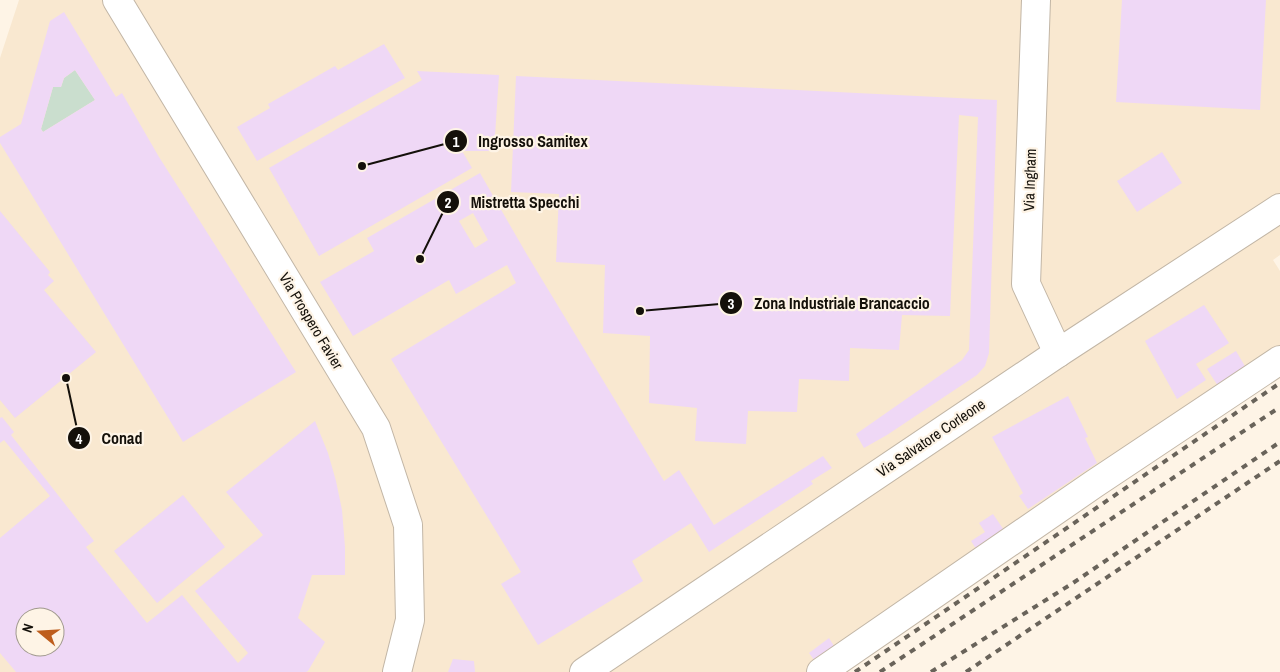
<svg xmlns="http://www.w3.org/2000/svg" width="1280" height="672" viewBox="0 0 1280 672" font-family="'Archivo Narrow',sans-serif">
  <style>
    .built { fill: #f9e8d0; fill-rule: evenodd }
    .green { fill: #cadece }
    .building { fill: #efd8f6; fill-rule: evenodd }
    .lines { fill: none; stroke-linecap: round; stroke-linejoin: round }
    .minor-casing { stroke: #c2b6a6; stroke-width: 30 }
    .minor { stroke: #fff; stroke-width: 28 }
    .rail { stroke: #69635a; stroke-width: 4; stroke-dasharray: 6 6; stroke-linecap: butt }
    .labels { text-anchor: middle; stroke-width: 4.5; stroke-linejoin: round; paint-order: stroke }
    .street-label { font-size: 15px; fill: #14100a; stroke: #fef4e6 }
    .leader { fill: none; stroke: #14100a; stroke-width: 2 }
    .callout-dot { fill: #14100a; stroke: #fef4e6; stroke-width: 2 }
    .mark-label { font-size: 15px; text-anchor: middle; font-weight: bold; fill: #fff }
    .callout-label { font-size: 16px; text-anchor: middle; font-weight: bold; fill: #14100a; stroke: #fef4e6; stroke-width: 4.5; stroke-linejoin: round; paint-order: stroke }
  </style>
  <rect width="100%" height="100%" fill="#fef4e6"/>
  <!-- built -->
  <path class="built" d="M19,0H1280V255L1273,260L1280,271V351L808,672H0V58ZM25,617H55V647H25Z"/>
  <!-- green -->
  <path class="green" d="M75,70L95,100L43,132L41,129L53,87H61L64,78Z"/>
  <!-- building -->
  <g class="building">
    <path d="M1122,0H1266L1260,110L1116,102Z"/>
    <path d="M64,12L116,97L122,93L159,157L296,372L183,442L0,143V137L21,124L50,21ZM75,70L95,100L43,132L41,129L53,87H61L64,78Z"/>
    <path d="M384,44L405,78L257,161L237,127L270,108L268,104L335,66L338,70Z"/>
    <path d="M417,71L499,75L494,151H462L472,168L319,256L269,168L422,80Z"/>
    <path d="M516,76L997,100L989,353L985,366L977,375L887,435L864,448L856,434L962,360L969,350L978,117L959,115L950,316L902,315L899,350L850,348L849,381L799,379L797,412L748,411L746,444L695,441L697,408L649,403L650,336L603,333L605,265L556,262L559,194L511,192Z"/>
    <path d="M1162,152L1182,183L1137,212L1117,181Z"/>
    <path d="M480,173L526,253L664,481L679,470L714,525L823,456L832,468L811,481L813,484L709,552L691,523L632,561L643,581L538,645L501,584L521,572L391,359L516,283L507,265L456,294L449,280L353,336L320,282L374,251L367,238ZM473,213L488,240L475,248L459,221Z"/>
    <path d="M0,211L50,272L48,275L54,281L44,290L96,352L15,418L0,400Z"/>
    <path d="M1204,305L1229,343L1196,364L1206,380L1177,399L1145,341Z"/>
    <path d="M1236,351L1246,368L1218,386L1207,369Z"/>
    <path d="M1068,396L1088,437L1085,438L1097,463L1028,509L1019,496L1023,493L992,437Z"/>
    <path d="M2,417L14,432L11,435L94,541L86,547L147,623L182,595L238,663L248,653L195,591L263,535L226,492L315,421L328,453L336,481L342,510L345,547V575H312L298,618L325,642L308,671L306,672H16L0,653V538L50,496L4,440L0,443V418ZM25,617H55V647H25Z"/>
    <path d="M183,495L225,547L157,603L114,551Z"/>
    <path d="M993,514L1008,536L980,555L971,541L985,532L979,523Z"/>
    <path d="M829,638L837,651L817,664L809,653Z"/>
    <path d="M453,659L474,661L475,672H448Z"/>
  </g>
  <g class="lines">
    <!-- minor casing -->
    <g class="minor-casing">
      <g id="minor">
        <path d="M117,0L376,428L408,525L410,620L397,672"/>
        <path d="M1036,0L1026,284L1058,353"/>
        <path d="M584,672L1058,353L1280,208"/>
        <path d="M821,672L1094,484L1280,360"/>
      </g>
    </g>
    <!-- minor -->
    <use href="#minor" class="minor"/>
    <!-- rail -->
    <g class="rail">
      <path d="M855,672L1280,383"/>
      <path d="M880,672L1280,407"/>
      <path d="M931,672L1073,583L1280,442"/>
      <path d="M966,672L1280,461"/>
    </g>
  </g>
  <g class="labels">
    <!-- street labels -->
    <g class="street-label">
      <text transform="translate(1030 180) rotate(-88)" y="5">Via Ingham</text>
      <text transform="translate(311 321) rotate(59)" y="5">Via Prospero Favier</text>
      <text transform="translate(931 438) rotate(-34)" y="5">Via Salvatore Corleone</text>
    </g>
  </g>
  <!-- callouts -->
  <path class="leader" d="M362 166L456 141M420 259L448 202M640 311L731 303M66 378L79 438"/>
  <g class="callout-dot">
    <circle cx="362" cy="166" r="5"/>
    <circle cx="420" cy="259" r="5"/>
    <circle cx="640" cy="311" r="5"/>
    <circle cx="66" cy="378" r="5"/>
    <circle cx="456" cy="141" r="12"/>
    <circle cx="448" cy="202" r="12"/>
    <circle cx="731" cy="303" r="12"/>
    <circle cx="79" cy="438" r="12"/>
  </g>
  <g class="mark-label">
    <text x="456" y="147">1</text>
    <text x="448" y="208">2</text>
    <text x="731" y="309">3</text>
    <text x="79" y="444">4</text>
  </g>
  <g class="callout-label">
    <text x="533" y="147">Ingrosso Samitex</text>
    <text x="525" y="208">Mistretta Specchi</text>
    <text x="842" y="309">Zona Industriale Brancaccio</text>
    <text x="122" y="444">Conad</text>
  </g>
  <!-- north arrow -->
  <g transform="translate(40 632) rotate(288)"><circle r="24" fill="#fef4e6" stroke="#a0998e"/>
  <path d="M0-4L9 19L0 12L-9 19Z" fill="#be5e1d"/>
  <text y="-8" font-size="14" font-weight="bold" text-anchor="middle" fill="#14100a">N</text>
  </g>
</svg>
